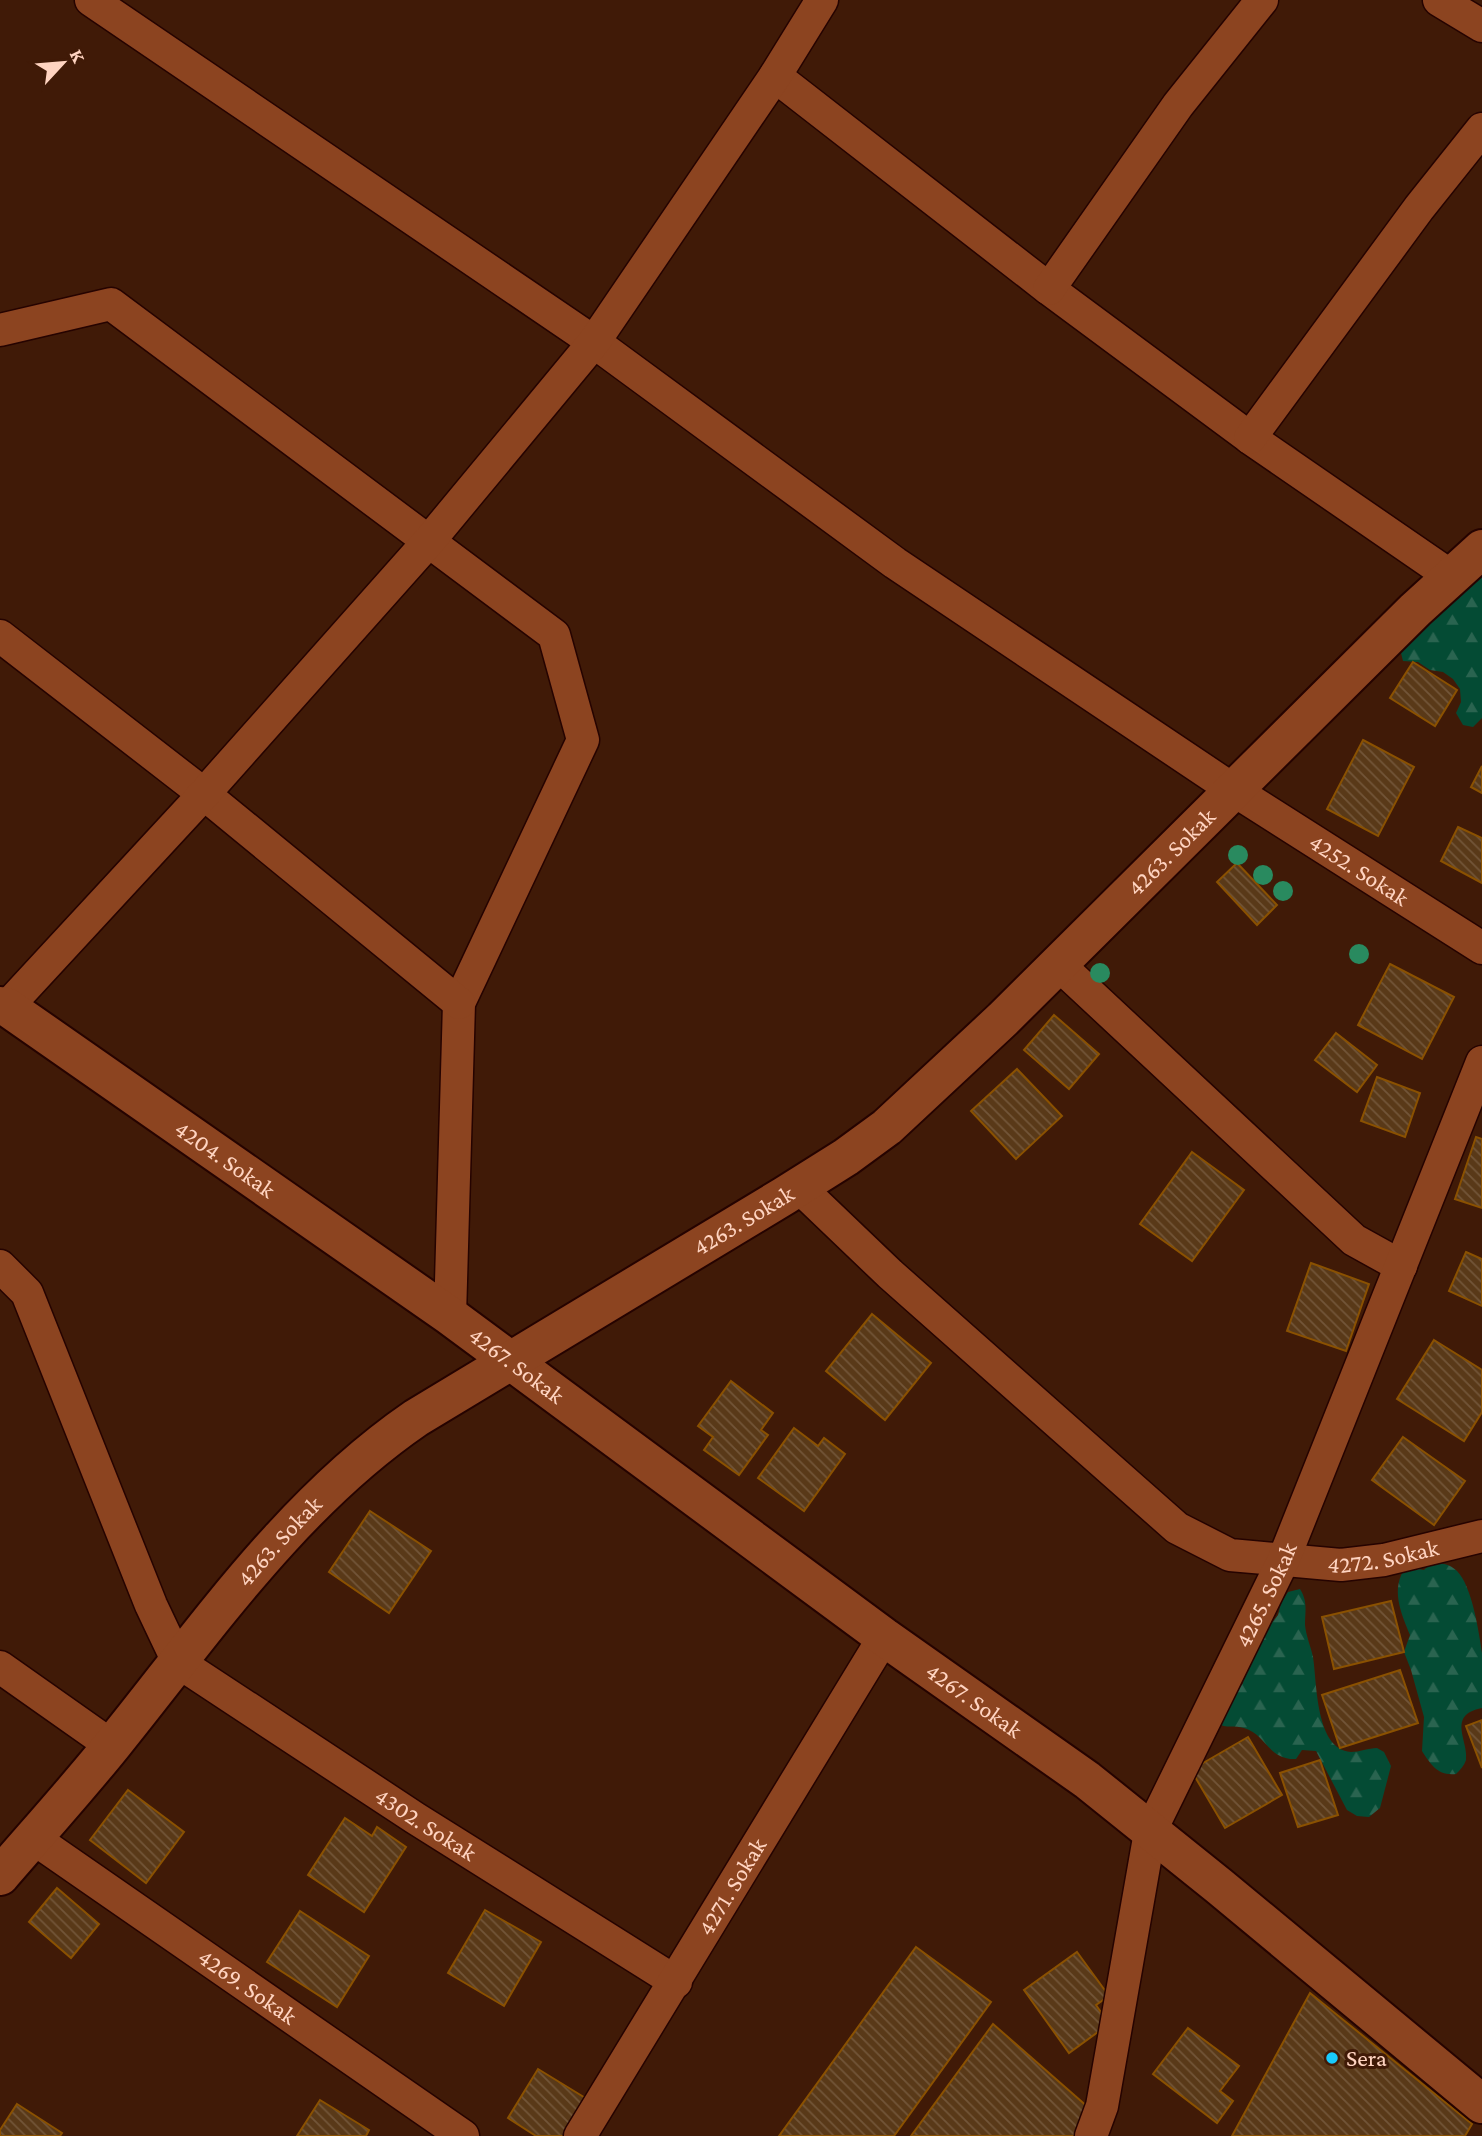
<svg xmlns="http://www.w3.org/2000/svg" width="1482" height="2136" viewBox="0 0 1482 2136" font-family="'Crimson Pro',serif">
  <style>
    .forest { fill: url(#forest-firs) }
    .building { fill: url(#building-back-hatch); stroke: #8a5101; stroke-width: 2 }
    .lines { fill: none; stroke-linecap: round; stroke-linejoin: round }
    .street-casing { stroke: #250300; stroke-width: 35 }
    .secondary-casing { stroke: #250300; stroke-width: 42 }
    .street { stroke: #8c4420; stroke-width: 32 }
    .secondary { stroke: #8c4420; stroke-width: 38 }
    .tree { fill: #298a5f }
    .poi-dot { fill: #19cafc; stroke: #401a07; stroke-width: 2.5 }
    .labels { text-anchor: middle; stroke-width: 6; stroke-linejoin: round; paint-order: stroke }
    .street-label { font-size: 24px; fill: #ffd4c1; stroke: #401a07 }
    .poi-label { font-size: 24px; fill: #ffd4c1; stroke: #401a07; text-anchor: start }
  </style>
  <defs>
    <pattern id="forest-firs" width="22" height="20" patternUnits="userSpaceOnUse" patternTransform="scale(1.75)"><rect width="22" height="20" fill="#044b34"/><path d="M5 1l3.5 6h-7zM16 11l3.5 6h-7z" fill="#2a6450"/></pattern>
    <pattern id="building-back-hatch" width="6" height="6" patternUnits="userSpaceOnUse" patternTransform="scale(1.75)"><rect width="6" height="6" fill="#593918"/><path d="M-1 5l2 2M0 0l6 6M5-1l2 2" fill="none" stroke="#725538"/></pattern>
  </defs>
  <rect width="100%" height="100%" fill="#401a07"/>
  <!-- forest -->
  <g class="forest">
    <path d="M1482,566V718L1473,727L1463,725L1456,713L1461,702L1460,689L1453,679L1443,672L1430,670L1418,662L1403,661L1400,649L1425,629L1436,611L1448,606Z"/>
    <path d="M1432,1562C1441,1563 1450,1564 1457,1571C1472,1586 1479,1632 1482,1653C1482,1671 1482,1690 1482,1708C1446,1715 1469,1741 1466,1760C1464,1766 1460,1770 1456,1774C1438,1776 1431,1765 1422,1751L1424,1717L1411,1670L1404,1652L1410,1635C1401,1613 1390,1588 1406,1567L1424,1570Z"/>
    <path d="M1300,1589C1308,1602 1305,1611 1305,1625C1306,1636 1311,1647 1313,1657C1317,1681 1315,1750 1351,1752C1359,1752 1369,1748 1377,1748L1384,1752L1391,1766L1380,1808L1369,1817L1357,1816L1347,1810L1316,1751L1302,1750L1296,1759C1268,1760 1266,1734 1244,1728C1235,1725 1226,1729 1217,1723L1226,1697L1236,1693L1243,1683L1245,1666L1262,1635L1278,1615L1281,1603L1288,1592Z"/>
  </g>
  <!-- building -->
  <g class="building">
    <path d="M1413,662L1457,690L1435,726L1390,698Z"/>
    <path d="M1363,740L1414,767L1378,836L1327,809Z"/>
    <path d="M1482,766V793L1471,787Z"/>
    <path d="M1458,827L1482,838V883L1441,861Z"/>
    <path d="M1237,863L1277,905L1257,925L1217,882Z"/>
    <path d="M1390,964L1454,997L1422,1059L1358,1025Z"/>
    <path d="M1054,1015L1099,1054L1069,1089L1024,1050Z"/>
    <path d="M1336,1033L1377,1065L1357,1092L1315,1060Z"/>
    <path d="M1017,1069L1062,1116L1016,1159L971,1111Z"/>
    <path d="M1377,1077L1420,1093L1405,1137L1361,1121Z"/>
    <path d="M1476,1137L1482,1139V1208L1455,1199Z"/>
    <path d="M1192,1152L1244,1190L1192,1261L1140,1224Z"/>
    <path d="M1466,1252L1482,1259V1306L1449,1291Z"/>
    <path d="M1311,1263L1369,1284L1346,1351L1287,1331Z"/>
    <path d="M872,1314L931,1363L885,1420L826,1371Z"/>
    <path d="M1434,1340L1482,1370V1412L1464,1441L1397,1399Z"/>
    <path d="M731,1381L773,1413L761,1430L768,1435L739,1475L704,1450L713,1437L698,1426Z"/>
    <path d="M794,1428L818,1446L824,1438L845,1454L804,1511L758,1478Z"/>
    <path d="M1403,1437L1465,1481L1434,1525L1372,1480Z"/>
    <path d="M370,1511L431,1551L389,1613L329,1572Z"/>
    <path d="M1391,1601L1404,1652L1334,1669L1322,1617Z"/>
    <path d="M1400,1670L1418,1723L1340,1748L1322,1695Z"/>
    <path d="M1482,1720V1768L1466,1726Z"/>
    <path d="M1248,1737L1282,1795L1225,1828L1191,1770Z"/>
    <path d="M1320,1760L1338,1815L1298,1827L1280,1773Z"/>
    <path d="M128,1790L184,1832L146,1883L90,1840Z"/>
    <path d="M345,1818L372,1836L377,1827L406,1847L364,1912L308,1875Z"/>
    <path d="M57,1888L99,1924L71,1958L29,1922Z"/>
    <path d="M485,1910L541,1942L504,2006L448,1973Z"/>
    <path d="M300,1911L369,1956L337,2007L267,1962Z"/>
    <path d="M916,1947L991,2002L894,2136H779Z"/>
    <path d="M1077,1952L1109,1996L1096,2005L1109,2024L1069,2053L1024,1990Z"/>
    <path d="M1310,1993L1472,2124L1465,2136H1232Z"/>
    <path d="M993,2024L1089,2108L1077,2136H911Z"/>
    <path d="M1188,2028L1239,2066L1220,2091L1233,2101L1217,2123L1153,2074Z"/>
    <path d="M538,2069L587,2099L564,2136H536L508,2118Z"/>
    <path d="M320,2100L369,2130L366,2136H297Z"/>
    <path d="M17,2104L62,2133L60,2136H0V2130Z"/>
  </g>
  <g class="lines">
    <!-- street casing -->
    <g class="street-casing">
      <g id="street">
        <path id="s1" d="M91,0L594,342L895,563L1235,791L1482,948"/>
        <path d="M1439,0L1482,26"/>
        <path d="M775,76L1049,289L1250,438L1452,577"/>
        <path d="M1049,289L1178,105L1262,0"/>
        <path d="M0,330L111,304L554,635L583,740L459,1003L450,1316"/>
        <path d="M1250,438L1419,208L1482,129"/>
        <path d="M0,636L204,794L459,1003"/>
        <path d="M1058,964L1354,1240L1401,1266"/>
        <path d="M7,1007L204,794L429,541L594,342L775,76L822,0"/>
        <path id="s2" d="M799,1187L890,1274L1177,1528L1230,1555L1341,1565L1384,1560L1482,1536"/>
        <path id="s3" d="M0,1266L27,1293L151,1605L178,1662L415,1818L676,1982"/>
        <path d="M0,1667L112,1746"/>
        <path id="s4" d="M33,1838L463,2136"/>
        <path id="s5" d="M580,2136L884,1637"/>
        <path id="s6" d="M1091,2136L1102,2106L1150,1832L1283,1561L1482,1062"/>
      </g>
    </g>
    <!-- secondary casing -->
    <g class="secondary-casing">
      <g id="secondary">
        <path id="s7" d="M0,1006L7,1007L450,1316L884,1637L1087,1780L1219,1886L1482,2104"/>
        <path id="s8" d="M0,1876C38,1832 77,1789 114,1743C206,1629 292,1503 416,1418L784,1196L846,1157L887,1127L1003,1019L1415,610L1482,549"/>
      </g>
    </g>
    <!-- street -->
    <use href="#street" class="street"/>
    <!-- secondary -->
    <use href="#secondary" class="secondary"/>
  </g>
  <!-- trees -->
  <g class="tree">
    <circle cx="1238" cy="855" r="10"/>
    <circle cx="1263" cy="875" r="10"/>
    <circle cx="1283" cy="891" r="10"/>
    <circle cx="1359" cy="954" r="10"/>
    <circle cx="1100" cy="973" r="10"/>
  </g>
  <!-- markers -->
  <circle class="poi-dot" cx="1332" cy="2058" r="7"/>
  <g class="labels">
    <!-- street labels -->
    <g class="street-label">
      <text dy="8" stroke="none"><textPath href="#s8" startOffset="1570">4263. Sokak</textPath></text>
      <text dy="8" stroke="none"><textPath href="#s1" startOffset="1538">4252. Sokak</textPath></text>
      <text dy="8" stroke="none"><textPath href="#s7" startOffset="273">4204. Sokak</textPath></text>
      <text dy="8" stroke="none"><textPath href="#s8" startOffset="1003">4263. Sokak</textPath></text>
      <text dy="8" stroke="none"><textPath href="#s7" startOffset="630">4267. Sokak</textPath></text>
      <text dy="8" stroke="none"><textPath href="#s8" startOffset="436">4263. Sokak</textPath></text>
      <text dy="8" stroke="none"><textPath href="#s2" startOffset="723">4272. Sokak</textPath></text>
      <text dy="8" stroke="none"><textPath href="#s6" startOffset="574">4265. Sokak</textPath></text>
      <text dy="8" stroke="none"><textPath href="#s7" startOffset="1197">4267. Sokak</textPath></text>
      <text dy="8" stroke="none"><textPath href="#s3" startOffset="733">4302. Sokak</textPath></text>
      <text dy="8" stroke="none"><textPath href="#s5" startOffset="292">4271. Sokak</textPath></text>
      <text dy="8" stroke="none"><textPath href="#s4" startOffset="261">4269. Sokak</textPath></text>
    </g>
    <!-- poi labels -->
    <g class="poi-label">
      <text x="1346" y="2066">Sera</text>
    </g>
  </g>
  <!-- north arrow -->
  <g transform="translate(63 63) rotate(64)" stroke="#401a07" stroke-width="5" paint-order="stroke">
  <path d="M0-5L12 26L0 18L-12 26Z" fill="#ffd4c1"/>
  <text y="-10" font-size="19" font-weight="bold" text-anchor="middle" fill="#ffd4c1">K</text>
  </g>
</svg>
